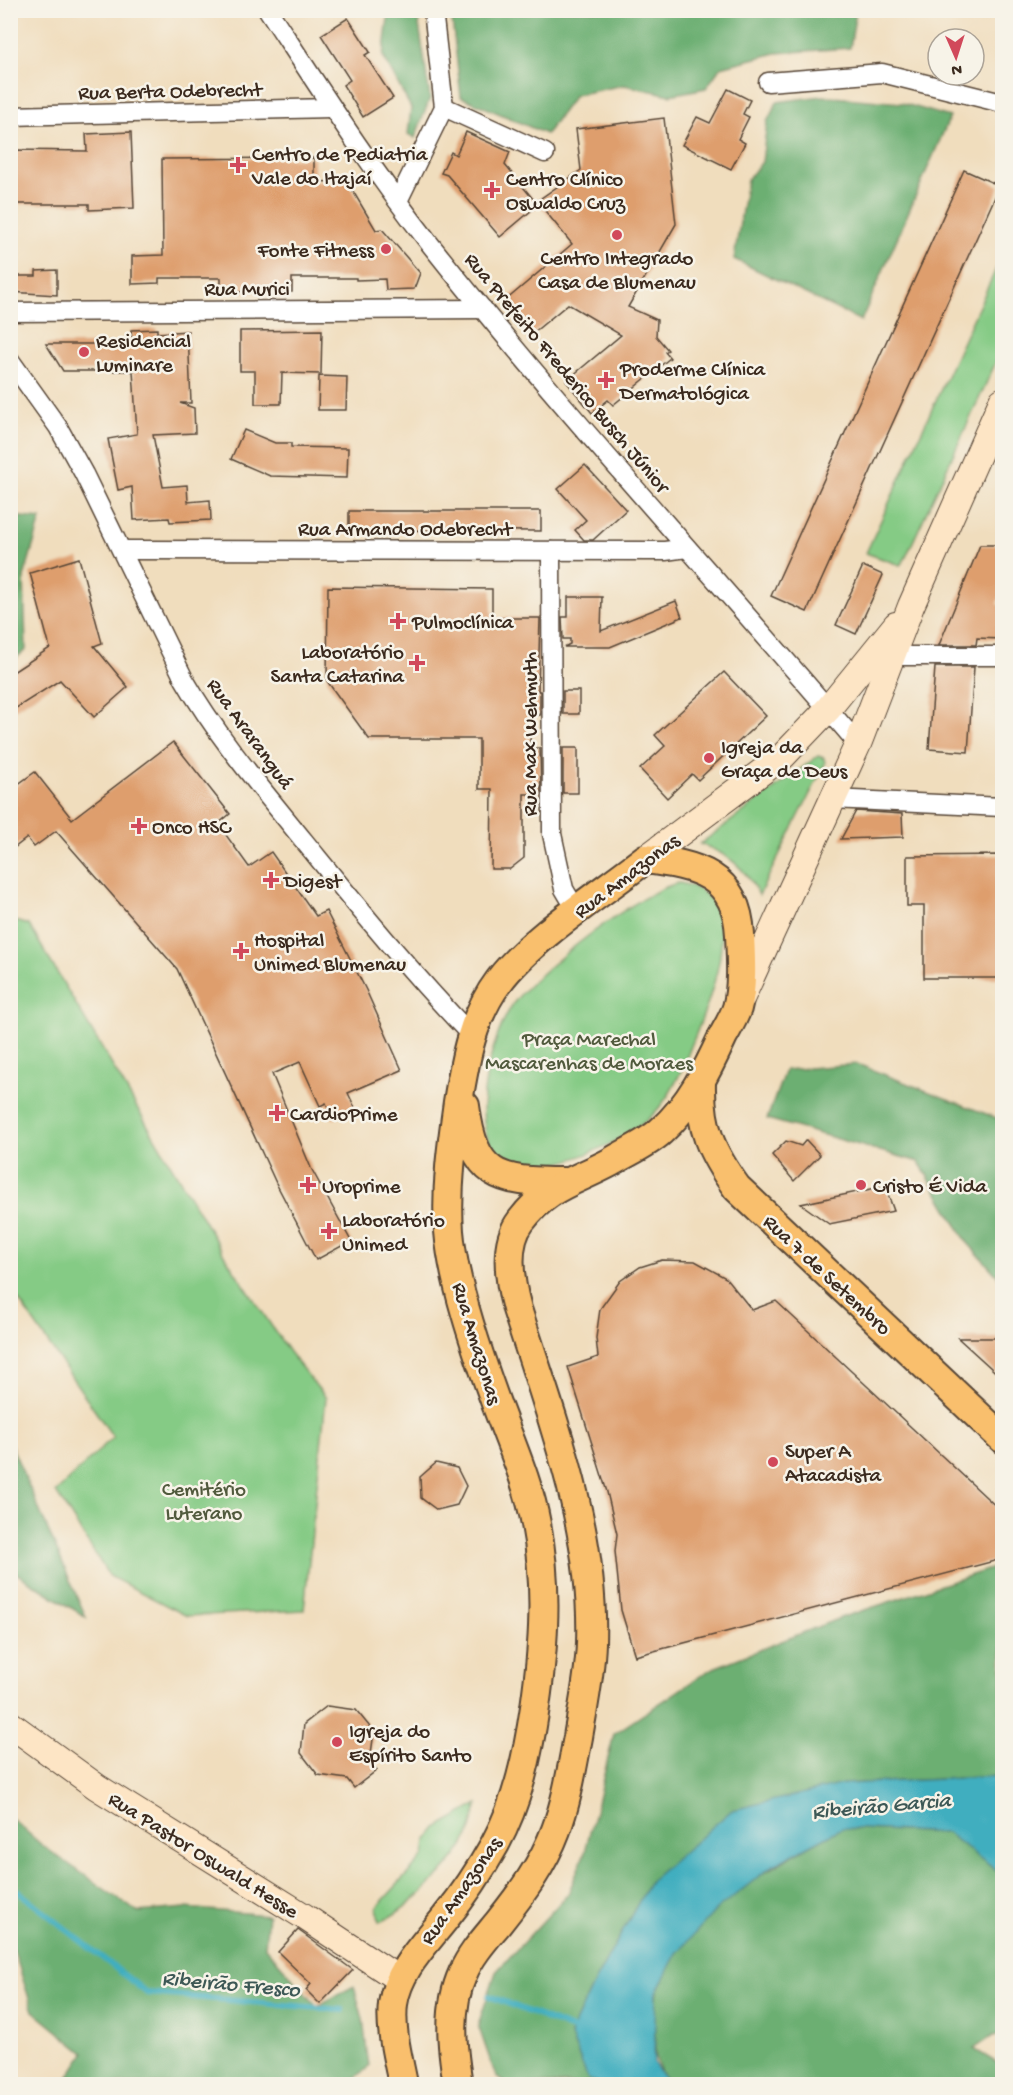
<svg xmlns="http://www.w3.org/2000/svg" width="1013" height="2095" viewBox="0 0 1013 2095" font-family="'Gochi Hand',sans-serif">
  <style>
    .green { fill: #85cb85; stroke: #607a52; stroke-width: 1.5 }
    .forest { fill: #6caf72; stroke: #546c48; stroke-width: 1.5 }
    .water { fill: #41aebf; stroke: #3e6c6e; stroke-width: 1.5 }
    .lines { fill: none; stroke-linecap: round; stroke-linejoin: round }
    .stream { stroke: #41aebf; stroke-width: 6 }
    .building { fill: #de9e6d }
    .street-casing { stroke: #564536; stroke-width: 21 }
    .secondary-casing { stroke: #564536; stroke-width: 28 }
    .primary-casing { stroke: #564536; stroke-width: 32 }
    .street { stroke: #fff; stroke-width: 18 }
    .secondary { stroke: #fde5c5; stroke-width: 26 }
    .primary { stroke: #f9bf6d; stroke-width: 28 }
    .poi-dot { fill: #d1495b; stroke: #f7f3e8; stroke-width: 2 }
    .labels { text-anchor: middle; stroke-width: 5; stroke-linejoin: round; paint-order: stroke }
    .street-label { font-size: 21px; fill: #3b2a1e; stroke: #f7f3e8 }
    .poi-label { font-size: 21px; fill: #3b2a1e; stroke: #f7f3e8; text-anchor: start }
    .park-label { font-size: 21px; fill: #515a3d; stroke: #f7f3e8 }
    .water-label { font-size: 22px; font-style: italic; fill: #3d5856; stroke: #f7f3e8 }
  </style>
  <rect width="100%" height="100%" fill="#f7f3e8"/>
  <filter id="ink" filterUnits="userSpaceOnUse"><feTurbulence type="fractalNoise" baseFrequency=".0167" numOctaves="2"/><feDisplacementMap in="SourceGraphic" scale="12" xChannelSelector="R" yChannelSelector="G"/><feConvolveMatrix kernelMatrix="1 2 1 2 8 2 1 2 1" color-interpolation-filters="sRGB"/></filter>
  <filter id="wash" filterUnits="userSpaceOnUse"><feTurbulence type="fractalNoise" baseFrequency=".008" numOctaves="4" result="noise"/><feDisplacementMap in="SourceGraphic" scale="24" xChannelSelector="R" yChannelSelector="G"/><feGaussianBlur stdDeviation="1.35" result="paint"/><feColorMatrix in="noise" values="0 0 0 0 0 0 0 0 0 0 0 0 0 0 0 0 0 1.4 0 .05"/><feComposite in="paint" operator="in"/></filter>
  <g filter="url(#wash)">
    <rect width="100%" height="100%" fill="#f0ddbd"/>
    <!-- green -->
    <g class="green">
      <path d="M1002,256V349L905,559L900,565L866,553Z"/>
      <path d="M818,756L824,758L825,764L759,895C745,868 729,854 700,844Z"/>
      <path d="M680,883C753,895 711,997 694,1039C685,1061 677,1085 662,1104C639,1136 577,1162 539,1167C452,1178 486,1044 513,1004C533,974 645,887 680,883Z"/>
      <path d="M11,920L29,925L226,1258L289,1352L326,1398L304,1610L187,1616L109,1576L56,1492L113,1437L11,1289Z"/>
      <path d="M478,1804C474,1817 471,1833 464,1844C449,1869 406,1912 379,1922L377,1907L424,1856L426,1841L436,1828Z"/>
    </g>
    <!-- forest -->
    <g class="forest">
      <path d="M389,11H417L430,98L415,138L408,134L411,108L383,56Z"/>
      <path d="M451,11V10L856,11L850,48L776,53L721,67L706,88L670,95L624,85L575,95L546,134L461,97Z"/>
      <path d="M822,96L902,103L950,117L861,321L734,259L747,180L762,162L767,122L777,102Z"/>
      <path d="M11,516L41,519L24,577L26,650L11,662Z"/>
      <path d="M857,1064L1002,1120V1281L967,1242L919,1162L767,1119L785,1070Z"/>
      <path d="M10,1445H11L86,1617L11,1570Z"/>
      <path d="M1002,1565V1776L843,1784L651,1880L595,1981L570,2034L588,2079L597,2084H507L496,2077L478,2025L496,1972L568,1894L585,1852L614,1734L711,1669L840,1618Z"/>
      <path d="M11,1818L43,1846L137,1912L185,1908L268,1915L265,1947L317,2006L354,1986L363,2019L369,2067L347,2084H64L84,2053L33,2011L11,1942Z"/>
      <path d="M842,1828L947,1833L1002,1875V2034L993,2036L974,2049L1002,2066V2084H668C652,2059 655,2054 655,2024C656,2014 654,2001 657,1992C682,1915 775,1864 842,1828Z"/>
    </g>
    <!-- water -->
    <path class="water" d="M1002,1776V1875L947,1833L842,1828L774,1865L716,1910L677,1953L656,1993L654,2063L668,2084H597L588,2079L570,2034L595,1981L651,1880L732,1810L843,1784Z"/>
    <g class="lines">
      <!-- stream -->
      <g class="stream">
        <path d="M10,1885L147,1993L342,2010"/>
        <path d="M489,1996L577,2031"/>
      </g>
    </g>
    <g id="blocks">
      <!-- building -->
      <g class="building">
        <path d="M348,18L370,52L365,55L393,98L363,117L343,85L350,80L321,35Z"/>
        <path d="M728,89L750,100L743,114L749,117L738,139L745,143L731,169L682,145L697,117L710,123Z"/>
        <path d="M664,118L676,224L628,307L657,320L656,336L668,350L665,352L670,358L613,405L608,400L592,413L566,381L621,335L568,304L533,333L505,301L572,244L537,201L581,170L576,129Z"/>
        <path d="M131,132L134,208L89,210V204H10V150L87,151L86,134Z"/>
        <path d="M466,132L510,152L505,165L538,205L500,237L447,175L441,173L451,152L456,155Z"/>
        <path d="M314,158V182L347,181L376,230L382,229L420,273L414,289L386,290L385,279L356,280V278H292V292H221V278H159V283L132,284V256L163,255L162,159Z"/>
        <path d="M964,170L1000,186L807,612L771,596Z"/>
        <path d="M57,270V295L10,292V276H36V271Z"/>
        <path d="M157,329V333L188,331L191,403H180L194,408L195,433L153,435L163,487L187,485L188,502L210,500L211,520L170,522L169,518L134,520L132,487L118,490L108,439L137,434L133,371H63L46,344H132L131,330Z"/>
        <path d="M322,330L321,374L282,373L281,404H255V371H240V331Z"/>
        <path d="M319,376L347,377L346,410H318Z"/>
        <path d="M244,430L275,443H291V447L348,448L347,478L270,476L231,459Z"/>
        <path d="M585,465L626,510L593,540H584L575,530L586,520L558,489Z"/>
        <path d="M349,511H541V531L349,530Z"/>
        <path d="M980,545H1002V591L997,604L1002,606V639L977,638L976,645H939Z"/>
        <path d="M79,558L102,643L94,646L128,687L94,717L60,680L10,712V674L50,648L30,573Z"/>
        <path d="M863,566L883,575L856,634L836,625Z"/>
        <path d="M328,587L492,589V618H540L538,691H540V715H530V748H540L541,794H524V858L510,869H491L492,789H479V739H369L327,681Z"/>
        <path d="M568,597H602L601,631L676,601L682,617L610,647H564L570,644V639H563L562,617H568Z"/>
        <path d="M935,667H974L968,752L929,749Z"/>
        <path d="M724,672L766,716L698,780L692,774L667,798L640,769L665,746L655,735Z"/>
        <rect x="563" y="691" width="16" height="23"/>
        <path d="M173,742L230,814L218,824L249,867L271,852L316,916L326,911L366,990L402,1070L348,1093L356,1110L333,1119L326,1103L320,1106L300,1062L272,1074L311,1168L351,1241L316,1260L276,1183L177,969L56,831L34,847L27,838L10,851V790L35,772L72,819Z"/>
        <rect x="563" y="748" width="15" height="45"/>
        <path d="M856,811L902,814L903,837L841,839Z"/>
        <path d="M1002,855V978H924V906H907V856Z"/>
        <path d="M806,1140L820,1155L794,1181L772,1155L786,1141L801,1146Z"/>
        <path d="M885,1186L894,1211L829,1224L801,1204Z"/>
        <path d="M662,1260L695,1261L726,1278L752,1310L776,1301L1002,1512V1559L635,1656L621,1610L615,1551L617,1534L607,1492L568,1367L598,1357L596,1338L600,1309L620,1281L640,1267Z"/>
        <path d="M958,1338H1002V1378Z"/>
        <path d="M436,1463L457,1468L466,1486L457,1505L437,1510L421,1498L420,1477Z"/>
        <path d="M327,1706L356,1710L374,1732L370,1761L377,1770L354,1788L347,1779L318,1775L301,1753L304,1724Z"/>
        <path d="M298,1930L353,1970L320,2004L306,1990L311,1984L278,1952Z"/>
      </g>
    </g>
  </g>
  <g filter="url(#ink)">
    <use href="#blocks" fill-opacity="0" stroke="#564536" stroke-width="1.5"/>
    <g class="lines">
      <!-- street casing -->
      <g class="street-casing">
        <g id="street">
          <path d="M268,10C320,89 371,169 430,244C566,416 716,577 858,744"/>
          <path d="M768,82L882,73L1002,103"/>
          <path d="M444,107L545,153"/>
          <path d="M10,116L331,108"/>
          <path d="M398,201L444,107L433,10"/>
          <path d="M10,312L483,309"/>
          <path d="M10,360L58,427L84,474L184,679C218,738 262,789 304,841C358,907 411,973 471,1035"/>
          <path d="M123,550L665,551L687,548"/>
          <path d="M551,551L552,834L564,889L577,911"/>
          <path d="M893,656H1002"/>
          <path d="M832,799L1002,807"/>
        </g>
      </g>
      <!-- secondary casing -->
      <g class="secondary-casing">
        <g id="secondary">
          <path d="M645,859L783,756L828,709L896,625"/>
          <path d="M742,997L858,744L911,606L1002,401"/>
          <path d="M10,1724L97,1787L305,1917L400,1980"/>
        </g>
      </g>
      <!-- primary casing -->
      <g class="primary-casing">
        <g id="primary">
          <path d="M701,1083C700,1128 711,1152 737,1188L1002,1438"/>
          <path d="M465,1106C474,1177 497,1182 564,1182"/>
          <path d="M403,2084C398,2058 390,2030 393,2004C398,1969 426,1943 446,1917C464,1895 481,1869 495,1844C518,1802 528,1754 535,1707C544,1645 548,1586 536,1524C528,1480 508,1438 493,1395C476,1348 453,1281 449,1231C446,1187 452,1145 458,1102C465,1059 472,1017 499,981C531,938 602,893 645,859C696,865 737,874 740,935C741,958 743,986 737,1008C734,1017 728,1027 723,1036C707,1071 690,1105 661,1131C647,1144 627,1152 611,1162C574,1182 548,1185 521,1221C503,1244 510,1283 517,1309C551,1416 595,1529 591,1643C590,1675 583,1707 578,1737C572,1768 567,1801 556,1830C543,1865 522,1893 499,1922C486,1938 471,1954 463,1973C447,2008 452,2048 458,2084"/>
        </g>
      </g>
      <!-- street -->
      <use href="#street" class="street"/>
      <!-- secondary -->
      <use href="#secondary" class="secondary"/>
      <!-- primary -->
      <use href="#primary" class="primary"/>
    </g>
  </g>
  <!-- markers -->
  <g class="poi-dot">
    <path d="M235 156h6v6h6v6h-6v6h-6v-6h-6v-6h6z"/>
    <path d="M489 181h6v6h6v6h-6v6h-6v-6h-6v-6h6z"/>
    <circle cx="617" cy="235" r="6"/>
    <circle cx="386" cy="249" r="6"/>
    <circle cx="84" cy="352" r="6"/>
    <path d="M603 371h6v6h6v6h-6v6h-6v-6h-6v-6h6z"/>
    <path d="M395 612h6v6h6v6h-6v6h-6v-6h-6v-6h6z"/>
    <path d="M414 654h6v6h6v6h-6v6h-6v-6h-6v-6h6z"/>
    <circle cx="709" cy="758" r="6"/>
    <path d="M136 817h6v6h6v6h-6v6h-6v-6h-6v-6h6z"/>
    <path d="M268 871h6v6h6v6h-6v6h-6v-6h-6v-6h6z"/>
    <path d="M238 942h6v6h6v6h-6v6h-6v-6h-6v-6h6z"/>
    <path d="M274 1104h6v6h6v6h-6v6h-6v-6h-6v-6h6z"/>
    <path d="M305 1176h6v6h6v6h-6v6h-6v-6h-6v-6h6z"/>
    <circle cx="861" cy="1185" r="6"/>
    <path d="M326 1222h6v6h6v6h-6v6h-6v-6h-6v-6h6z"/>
    <circle cx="773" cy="1462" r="6"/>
    <circle cx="337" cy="1742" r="6"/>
  </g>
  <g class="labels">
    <!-- street labels -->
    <g class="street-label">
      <text transform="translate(170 90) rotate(-1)" y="7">Rua Berta Odebrecht</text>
      <text x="247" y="295">Rua Murici</text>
      <text transform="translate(568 372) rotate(50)" y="7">Rua Prefeito Frederico Busch Júnior</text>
      <text x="405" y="535">Rua Armando Odebrecht</text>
      <text transform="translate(251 733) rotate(54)" y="7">Rua Araranguá</text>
      <text transform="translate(529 734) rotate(-90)" y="7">Rua Max Wehmuth</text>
      <text transform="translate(626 875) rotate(-37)" y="7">Rua Amazonas</text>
      <text transform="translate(828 1274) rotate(43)" y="7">Rua 7 de Setembro</text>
      <text transform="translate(478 1343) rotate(73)" y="7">Rua Amazonas</text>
      <text transform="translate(204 1854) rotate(32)" y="7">Rua Pastor Oswald Hesse</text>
      <text transform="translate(460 1890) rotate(-55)" y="7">Rua Amazonas</text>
    </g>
    <!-- poi labels -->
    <g class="poi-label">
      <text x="252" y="160">Centro de Pediatria<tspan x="252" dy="24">Vale do Itajaí</tspan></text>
      <text x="506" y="185">Centro Clínico<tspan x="506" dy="24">Oswaldo Cruz</tspan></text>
      <text x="374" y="256" text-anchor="end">Fonte Fitness</text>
      <text x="617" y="264" text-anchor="middle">Centro Integrado<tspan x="617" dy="24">Casa de Blumenau</tspan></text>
      <text x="96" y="347">Residencial<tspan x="96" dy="24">Luminare</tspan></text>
      <text x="620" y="375">Proderme Clínica<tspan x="620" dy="24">Dermatológica</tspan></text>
      <text x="412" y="628">Pulmoclínica</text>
      <text x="404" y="658" text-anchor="end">Laboratório<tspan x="404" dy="24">Santa Catarina</tspan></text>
      <text x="721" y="753">Igreja da<tspan x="721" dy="24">Graça de Deus</tspan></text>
      <text x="152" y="833">Onco HSC</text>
      <text x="284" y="887">Digest</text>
      <text x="254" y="946">Hospital<tspan x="254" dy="24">Unimed Blumenau</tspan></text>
      <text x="290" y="1120">CardioPrime</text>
      <text x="322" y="1192">Uroprime</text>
      <text x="873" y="1192">Cristo É Vida</text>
      <text x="342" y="1226">Laboratório<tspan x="342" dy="24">Unimed</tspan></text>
      <text x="785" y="1457">Super A<tspan x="785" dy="24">Atacadista</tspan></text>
      <text x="349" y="1737">Igreja do<tspan x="349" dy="24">Espírito Santo</tspan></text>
    </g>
    <!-- park labels -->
    <g class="park-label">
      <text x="589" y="1045">Praça Marechal<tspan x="589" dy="24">Mascarenhas de Moraes</tspan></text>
      <text x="204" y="1495">Cemitério<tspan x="204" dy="24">Luterano</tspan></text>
    </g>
    <!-- water labels -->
    <g class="water-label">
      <text transform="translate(881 1804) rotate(-5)" y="8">Ribeirão Garcia</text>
      <text transform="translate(231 1982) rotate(5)" y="8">Ribeirão Fresco</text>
    </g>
  </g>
  <!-- margin -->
  <rect width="1013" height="2095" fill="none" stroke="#f7f3e8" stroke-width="36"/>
  <!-- north arrow -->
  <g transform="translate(956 57) rotate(177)"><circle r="28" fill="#f7f3e8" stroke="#aca397" stroke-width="1.5"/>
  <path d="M0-4.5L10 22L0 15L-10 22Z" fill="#d1495b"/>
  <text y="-9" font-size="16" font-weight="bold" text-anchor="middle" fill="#3b2a1e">N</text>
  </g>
</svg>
